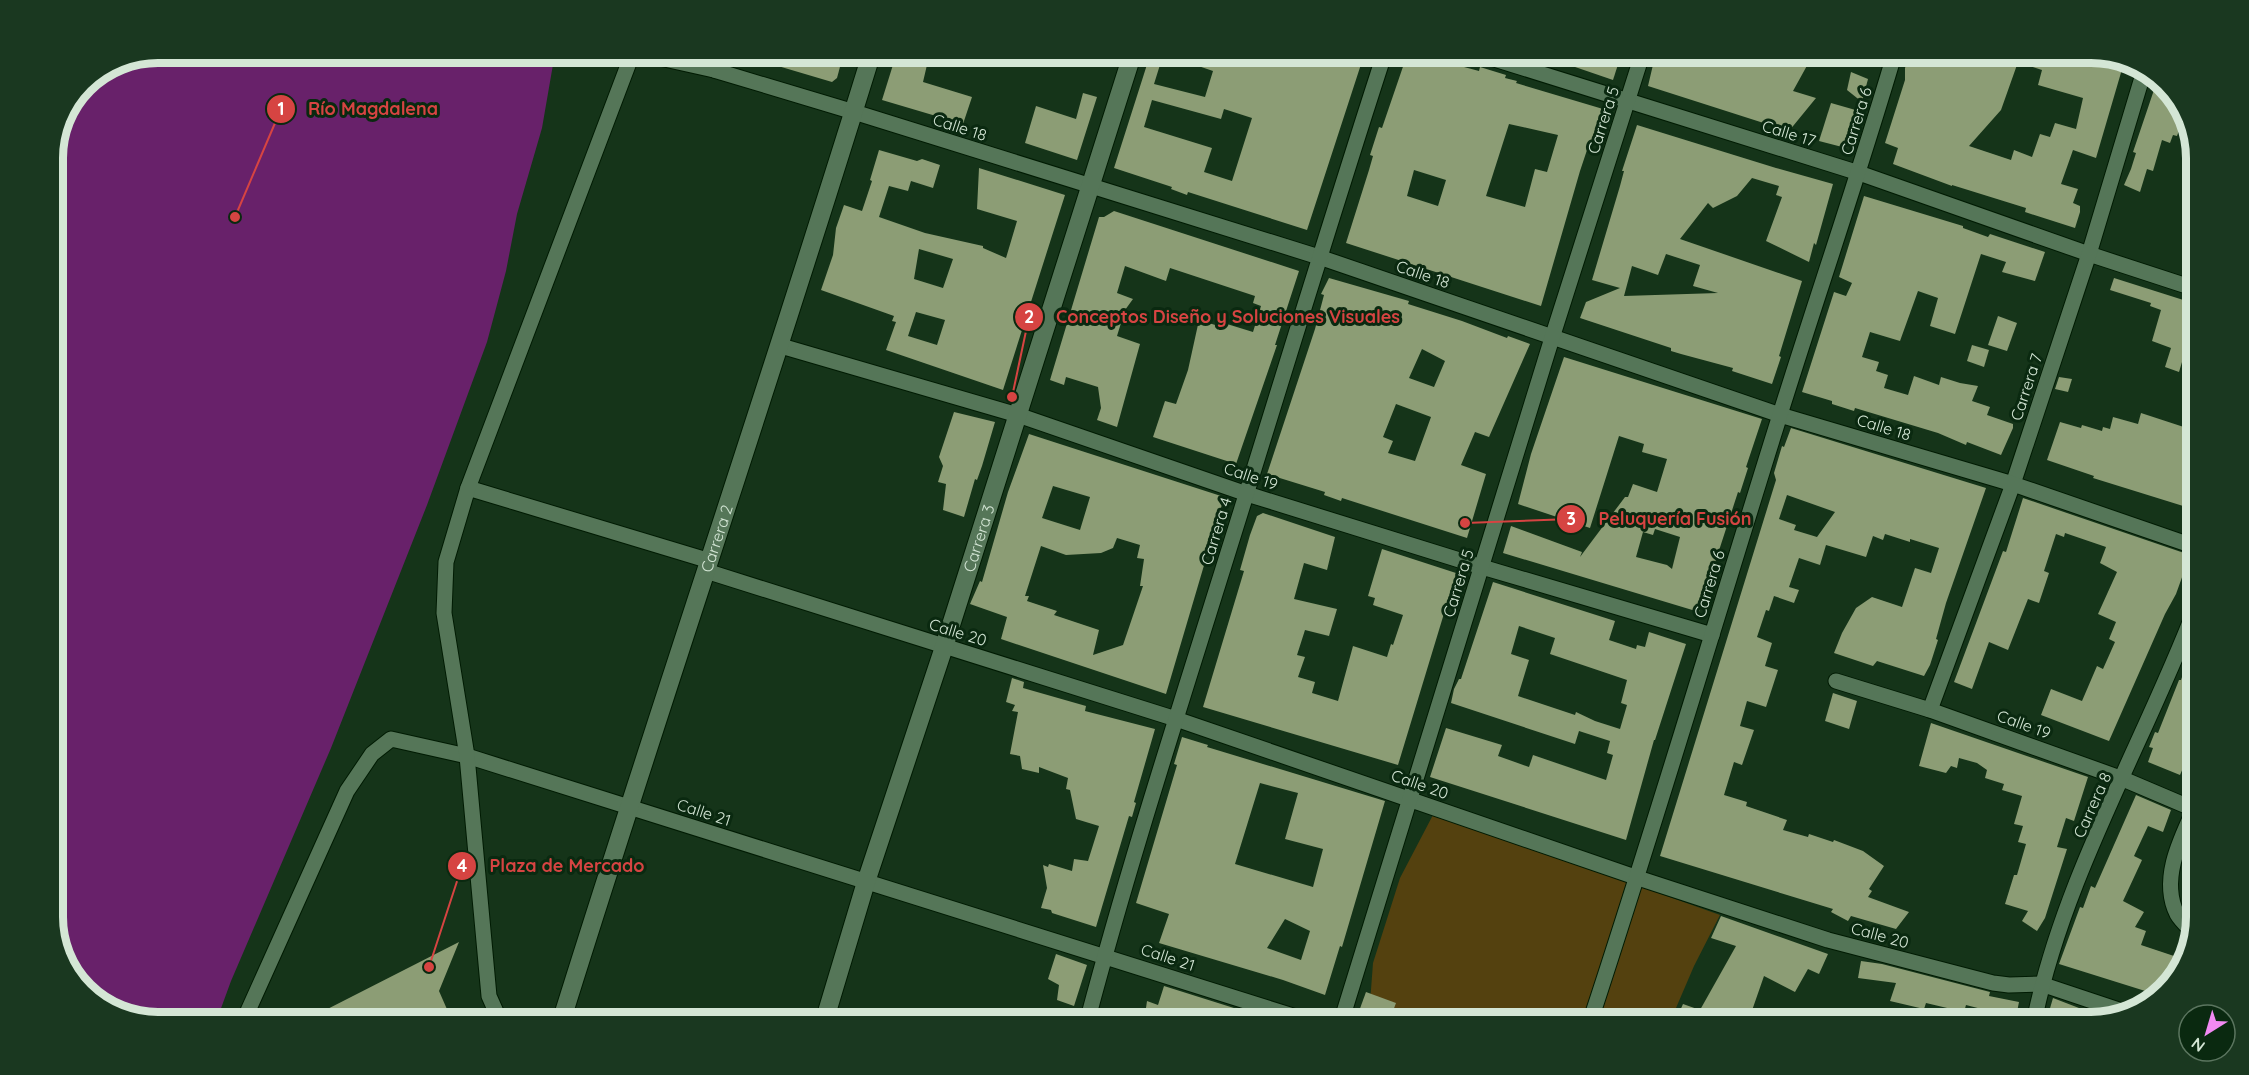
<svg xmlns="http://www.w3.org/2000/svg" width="2249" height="1075" viewBox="0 0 2249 1075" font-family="Quicksand,sans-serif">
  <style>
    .green { fill: #54410f }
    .water { fill: #68216a }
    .building { fill: #8c9d75; fill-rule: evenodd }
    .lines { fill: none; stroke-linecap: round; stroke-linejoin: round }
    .lane-casing { stroke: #001b03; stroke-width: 10 }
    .street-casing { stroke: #001b03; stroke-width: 17 }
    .secondary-casing { stroke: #001b03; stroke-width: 20 }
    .lane { stroke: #557658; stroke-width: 8 }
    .street { stroke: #557658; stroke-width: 15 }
    .secondary { stroke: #557658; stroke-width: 18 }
    .labels { text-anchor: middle; stroke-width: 6; stroke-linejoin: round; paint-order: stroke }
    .street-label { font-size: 16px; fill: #d4e6d5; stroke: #0a2910 }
    .rim { fill: none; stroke: #d4e6d5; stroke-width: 8 }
    .leader { fill: none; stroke: #d64442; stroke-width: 2 }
    .callout-dot { fill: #d64442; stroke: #0a2910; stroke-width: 2 }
    .mark-label { font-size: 18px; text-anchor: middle; font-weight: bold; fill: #fff }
    .callout-label { font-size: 18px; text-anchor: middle; font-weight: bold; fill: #d64442; stroke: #0a2910; stroke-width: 6; stroke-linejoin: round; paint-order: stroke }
  </style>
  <rect width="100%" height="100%" fill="#153419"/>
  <!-- green -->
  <path class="green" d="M1434,813L1720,915L1694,966L1670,1022H1389L1369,1016L1373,963L1400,878Z"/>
  <!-- water -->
  <path class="water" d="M158,52L555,53L542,128L517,214L506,271L487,342L427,505L331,748L231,981L216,1022H158L117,1014L70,976L53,924V151L84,83L118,60Z"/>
  <!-- building -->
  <g class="building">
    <path d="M745,52H844L837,78L832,82L744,56Z"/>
    <path d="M897,52H930L923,82L972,97L963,124L882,100Z"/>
    <path d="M1151,52H1164L1154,84L1205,97L1213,71L1166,55V52H1313L1335,60L1337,57L1343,59L1345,52H1365L1307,230L1188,192L1187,195L1171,189L1172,187L1114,168ZM1152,100L1221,119L1224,109L1252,118L1232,181L1204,172L1212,148L1144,127Z"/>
    <path d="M1408,52L1479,71L1480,67L1506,75L1505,78L1517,81L1516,83L1603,109L1592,145L1589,144L1580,171L1541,306L1346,243L1369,170L1373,156L1370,155L1379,127L1382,128ZM1509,124L1558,135L1547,172L1535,169L1525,207L1486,196ZM1414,170L1446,180L1438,206L1407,196Z"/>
    <path d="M1543,52H1622L1613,80L1543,56Z"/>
    <path d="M1656,52H1796L1809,62L1793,91L1816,98L1789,131L1648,86Z"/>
    <path d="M1911,52H1986L2000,56L1998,52H2091L2125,59L2096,158L2073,150L2061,184L2078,189L2073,203L2080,206V212L2075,228L2025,212L2026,208L1952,185V186L1893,164L1898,148L1885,143L1905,80V68ZM2018,62L2042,70L2038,85L2083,98L2076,129L2055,123L2050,137L2040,134L2032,157L2014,150L2011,160L1969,146L2001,110Z"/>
    <path d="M1851,72L1868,79L1862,102L1847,90Z"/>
    <path d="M2157,81L2179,99L2184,116L2177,136L2173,135L2170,143L2162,140L2153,171L2147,169L2140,192L2124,185L2131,169L2136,153L2133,152Z"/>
    <path d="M1083,93L1097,97L1077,160L1025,143L1036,106L1076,119Z"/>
    <path d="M1831,103L1859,111L1846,148L1819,141Z"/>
    <path d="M1637,125L1776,168L1833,184L1816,245L1814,243L1809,262L1766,241L1782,197L1776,195L1779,186L1752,178L1737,196L1713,208L1708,203L1680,239L1802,281L1779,356L1781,357L1772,384L1732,371L1733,368L1681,354L1671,351V348L1580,318L1586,302L1620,288L1592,280L1620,186L1624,171H1622ZM1666,254L1700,265L1693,286L1718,293L1624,296L1632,266L1658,275Z"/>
    <path d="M879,150L917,161L922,159L940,165L933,188L911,181L908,191L889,186L879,217L925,233L983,246V248L1006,258L1017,221L977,209L979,168L1065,195L1003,390L886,350L896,322L892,321L894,316L821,290L833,255L836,228L844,205L862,211L872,181L870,180ZM919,249L953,259L943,288L914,279ZM916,312L945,320L937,345L908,336Z"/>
    <path d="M1864,196L1963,226V228L1988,237L1990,234L2045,252L2035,281L2002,272L2006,262L1981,254L1955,334L1930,326L1938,298L1918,291L1900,341L1870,332L1862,357L1879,362L1876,371L1888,375L1884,388L1908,395L1914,376L1939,385L1941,377L1960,383L1978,386L1972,401L1990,407L1987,415L2013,424V428L2001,455L1967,442L1966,445L1938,433L1855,408L1854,411L1832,404V401L1802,392L1834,292L1846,296L1852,283L1839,277Z"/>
    <path d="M1114,211L1299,271L1275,345H1277L1236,464L1153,437L1165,401L1176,404L1188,370L1199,320L1225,328L1227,324L1253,332L1261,306L1253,303L1255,296L1170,268L1166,281L1125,266L1117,293L1133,299L1125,310L1117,336L1140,344L1117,427L1097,420L1101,408L1098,387L1066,377L1064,385L1050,380L1099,217H1104Z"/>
    <path d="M1329,278L1409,301L1408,304L1462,321L1507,338L1508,336L1530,344L1489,437L1475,432L1461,465L1486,474L1467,538L1342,498L1341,501L1324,495L1325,492L1267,474L1315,329L1324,295L1321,294ZM1422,349L1445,361L1434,387L1409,378ZM1396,404L1431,417L1415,461L1388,453L1393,441L1383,437Z"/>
    <path d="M2114,278L2196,304V366L2182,362L2179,372L2165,367L2171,348L2152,341L2161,310L2150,306L2151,303L2110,290Z"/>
    <path d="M1998,316L2017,323L2007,351L1988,345Z"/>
    <path d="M1972,345L1989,350L1984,367L1967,361Z"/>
    <path d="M1564,357L1762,419L1746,467L1748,468L1740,493L1738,492L1699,612L1503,553L1511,526L1582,552L1580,557L1625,497H1628L1633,484L1657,492L1667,459L1642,452L1644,444L1619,436L1590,528L1518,504L1531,454ZM1655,529L1680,537L1672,569L1667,565L1636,557L1643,532L1653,535Z"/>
    <path d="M2059,377L2072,379L2068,392L2055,389Z"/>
    <path d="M954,412L995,422L982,466L977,480L975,479L964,517L943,510L946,484L938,482L943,466L939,457Z"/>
    <path d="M2141,413L2196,431V510L2093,478L2094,476L2047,460L2060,422L2081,428L2082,425L2102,431L2103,427L2110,429L2113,417L2138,424Z"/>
    <path d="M1791,428L1986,488L1946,603L1936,639L1938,640L1930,665L1924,676L1877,661L1873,666L1834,653L1842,633L1856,608L1872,597L1902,607L1915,568L1931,573L1939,548L1910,539V542L1885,534L1883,540L1873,536L1866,557L1826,545L1820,565L1799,558L1789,587L1799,590L1794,603L1774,596L1769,611L1766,610L1757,637L1772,643L1765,666L1778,670L1766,707L1747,701L1740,726L1754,730L1742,765L1734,762L1724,795L1747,802L1746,806L1787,820L1783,830L1808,837L1809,834L1833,842L1834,840L1863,851L1884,866L1869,889L1872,891L1868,897L1909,912L1896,929L1851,916L1848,921L1831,912L1833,909L1660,856L1776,480L1774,473L1782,446L1784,447ZM1787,495L1835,512L1817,537L1794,530L1796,525L1779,519Z"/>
    <path d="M1029,434L1221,496L1223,501L1166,694L1001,639L1007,617L970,604L980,581L982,582L1008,492ZM1053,486L1090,497L1080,530L1042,518ZM1117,538L1140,545L1137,558L1144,559L1140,586H1143L1123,645L1093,655L1099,630L1054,615L1057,611L1027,601L1029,596H1025L1041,546L1066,555L1101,553L1113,548Z"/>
    <path d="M2023,498L2190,555L2176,594L2165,614L2109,741L2041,715L2051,689L2082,701L2097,666L2103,669L2115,642L2109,639L2116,622L2098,614L2117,572L2100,563L2106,547L2065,533L2064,537L2056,534L2044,571L2049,573L2039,603L2028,599L2008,650L1989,642L1972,689L1954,682L2003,551L2006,552Z"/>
    <path d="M1263,513L1335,537L1327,570L1304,563L1294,599L1337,609L1329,636L1305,630L1297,655L1305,657L1298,677L1315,682L1312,693L1338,701L1353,646L1387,657L1391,644L1393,645L1403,615L1373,605L1375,598L1368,596L1382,549L1456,573L1455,578L1457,579L1451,597H1449L1398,765L1203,707L1244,571L1240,570L1250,535L1257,516Z"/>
    <path d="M1493,582L1615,621L1609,640L1636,649L1637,645L1645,647L1649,632L1686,644L1655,740H1654L1626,840L1430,777L1446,728L1502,745L1498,756L1529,767L1533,755L1606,780L1613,755L1607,753L1610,741L1579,731L1575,744L1451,703L1454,689L1459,679H1461ZM1519,626L1555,638L1550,654L1627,680L1621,703L1627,705L1620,729L1595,721L1576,712L1575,715L1518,696L1529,660L1511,654Z"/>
    <path d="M2183,674L2196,681V745L2188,770L2183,768L2180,775L2148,762L2153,748L2149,747L2155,732L2158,733L2179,680H2181Z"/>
    <path d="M1012,678L1024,682L1023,688L1086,706L1085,711L1155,729L1134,802L1136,803L1132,817L1129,816L1096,927L1052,913L1051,910L1041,908L1047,888L1043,865L1048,867L1049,864L1072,871L1074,859L1088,861L1099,826L1076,819L1070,790L1066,789L1068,778L1039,767V773L1022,769L1020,756L1010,754L1018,712L1012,711L1015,705L1006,702Z"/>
    <path d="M1833,693L1857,701L1849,729L1825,721Z"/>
    <path d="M1931,723L2088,777L2074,821L2066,818L2057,847L2067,849L2045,918L2037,931L2022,921L2028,911L2005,904L2014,875H2017L2026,844L2018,842L2023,826L2014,824L2022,796L2002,790L2004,784L1985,778L1987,770L1977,763L1959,758L1957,768L1951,766L1946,773L1919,766Z"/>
    <path d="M1182,737L1208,745L1207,747L1385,801L1342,947L1340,946L1325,995L1283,980L1159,943L1169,914L1136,903L1177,765L1174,764ZM1260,783L1298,793L1285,839L1323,849L1313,887L1235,864ZM1285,919L1310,931L1301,960L1267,948Z"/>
    <path d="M2136,795L2171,810L2163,832L2148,826L2134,856L2142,860L2123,901L2144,912L2135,927L2146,931L2141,945L2174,956L2168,972L2175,974L2158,995L2059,964L2080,907L2083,908L2091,886L2095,888Z"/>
    <path d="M1721,916L1828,954L1819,974L1808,969L1795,992L1764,976L1748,1022H1675L1683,1004L1700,1010L1736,946L1711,938Z"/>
    <path d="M459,942L439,991L453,1023H300Z"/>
    <path d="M1056,954L1087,965L1074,1006L1057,1000L1059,985L1048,979Z"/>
    <path d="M1861,961L1882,964L1990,992L1989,996L2019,1002L2015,1022H1999L2000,1018L1996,1017L1997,1013L1966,1005L1964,1012L1926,1003L1924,1009L1890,1001L1896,983L1858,978Z"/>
    <path d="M1164,986L1272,1020L1271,1022H1144L1147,1001L1158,1005Z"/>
    <path d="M1366,992L1396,1003L1389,1022H1382L1358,1014Z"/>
    <path d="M2053,998L2079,1008L2106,1018L2091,1022H2046Z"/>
  </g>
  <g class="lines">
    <!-- lane casing -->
    <g class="lane-casing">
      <path id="lane" d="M2179,654L2196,668"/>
    </g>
    <!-- street casing -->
    <g class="street-casing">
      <g id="street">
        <path d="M1472,52L1859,173L2089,254L2196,289"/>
        <path d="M714,70L720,52"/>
        <path d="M781,346L1018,415L1247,494L1482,567L1712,635"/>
        <path d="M468,488L710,561"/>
        <path d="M706,571L1176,719L1638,878L1828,940L1993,983L2009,985L2041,984L2125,1012"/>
        <path d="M1836,681L1930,710L2123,779L2196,810"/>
        <path d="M1930,710L2013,484L2089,254L2144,71"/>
        <path d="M2193,932C2188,927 2181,921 2177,914C2160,880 2180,840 2194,810"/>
        <path d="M243,1022L347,791L372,754L391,739L467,756L1312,1022"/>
        <path d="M514,1022L497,1014L489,996L467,756L444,613L446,562L468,488L633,52L714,70L854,112L1319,257L1780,415L2013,484L2196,547"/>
        <path d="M1087,1022C1128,867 1178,713 1226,559C1279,390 1330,221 1385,52"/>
        <path d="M1341,1022L1552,338L1643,52"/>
        <path d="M1590,1022C1656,822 1716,619 1779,418C1817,296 1859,175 1895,52"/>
        <path d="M2034,1022C2062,880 2144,743 2196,607"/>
      </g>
    </g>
    <!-- secondary casing -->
    <g class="secondary-casing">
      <g id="secondary">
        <path id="s1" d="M561,1022C662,698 772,377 872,52"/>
        <path id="s2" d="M824,1022L866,882L944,647L1133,52"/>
      </g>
    </g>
    <!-- lane -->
    <use href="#lane" class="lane"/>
    <!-- street -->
    <use href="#street" class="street"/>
    <!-- secondary -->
    <use href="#secondary" class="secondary"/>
  </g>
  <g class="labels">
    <!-- street labels -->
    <g class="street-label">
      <text transform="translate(1603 120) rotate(-72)" y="6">Carrera 5</text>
      <text transform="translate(1856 121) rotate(-73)" y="6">Carrera 6</text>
      <text transform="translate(960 127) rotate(18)" y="6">Calle 18</text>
      <text transform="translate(1789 133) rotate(17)" y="6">Calle 17</text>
      <text transform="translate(1423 274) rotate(19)" y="6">Calle 18</text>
      <text transform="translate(2026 387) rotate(-72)" y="6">Carrera 7</text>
      <text transform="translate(1884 427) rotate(17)" y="6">Calle 18</text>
      <text transform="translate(1251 476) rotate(18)" y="6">Calle 19</text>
      <text transform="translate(1216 531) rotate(-73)" y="6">Carrera 4</text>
      <text dy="6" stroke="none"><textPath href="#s1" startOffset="508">Carrera 2</textPath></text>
      <text dy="6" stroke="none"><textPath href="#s2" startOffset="508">Carrera 3</textPath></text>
      <text transform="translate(1458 583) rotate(-73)" y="6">Carrera 5</text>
      <text transform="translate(1709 584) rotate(-73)" y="6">Carrera 6</text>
      <text transform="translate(958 632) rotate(17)" y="6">Calle 20</text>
      <text transform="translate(2024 724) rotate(20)" y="6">Calle 19</text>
      <text transform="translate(1420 784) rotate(19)" y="6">Calle 20</text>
      <text transform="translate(2092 805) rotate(-66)" y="6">Carrera 8</text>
      <text transform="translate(704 812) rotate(18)" y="6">Calle 21</text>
      <text transform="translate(1880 935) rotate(15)" y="6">Calle 20</text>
      <text transform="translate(1168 957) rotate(18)" y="6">Calle 21</text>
    </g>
  </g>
  <!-- crop -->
  <path d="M0 0H2249V1075H0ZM158 63H2091A95 95 0 0 1 2186 158V917A95 95 0 0 1 2091 1012H158A95 95 0 0 1 63 917V158A95 95 0 0 1 158 63Z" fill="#1a3820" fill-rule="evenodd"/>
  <path class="rim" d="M158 63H2091A95 95 0 0 1 2186 158V917A95 95 0 0 1 2091 1012H158A95 95 0 0 1 63 917V158A95 95 0 0 1 158 63Z"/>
  <!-- callouts -->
  <path class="leader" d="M235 217L281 109M1012 397L1029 317M1465 523L1571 519M429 967L462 866"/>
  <g class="callout-dot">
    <circle cx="235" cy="217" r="6"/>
    <circle cx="1012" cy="397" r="6"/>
    <circle cx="1465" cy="523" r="6"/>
    <circle cx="429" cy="967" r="6"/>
    <circle cx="281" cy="109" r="15"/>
    <circle cx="1029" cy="317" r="15"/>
    <circle cx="1571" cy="519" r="15"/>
    <circle cx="462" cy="866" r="15"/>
  </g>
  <g class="mark-label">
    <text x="281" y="115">1</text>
    <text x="1029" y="323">2</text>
    <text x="1571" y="525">3</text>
    <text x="462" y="872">4</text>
  </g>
  <g class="callout-label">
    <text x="373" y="115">Río Magdalena</text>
    <text x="1228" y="323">Conceptos Diseño y Soluciones Visuales</text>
    <text x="1675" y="525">Peluquería Fusión</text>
    <text x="567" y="872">Plaza de Mercado</text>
  </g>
  <!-- north arrow -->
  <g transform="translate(2207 1033) rotate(217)"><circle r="28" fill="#0a2910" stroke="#5b755f" stroke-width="1.5"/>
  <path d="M0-4.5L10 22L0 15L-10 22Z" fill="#f28af3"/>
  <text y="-9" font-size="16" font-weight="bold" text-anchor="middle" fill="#d4e6d5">N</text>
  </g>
</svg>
